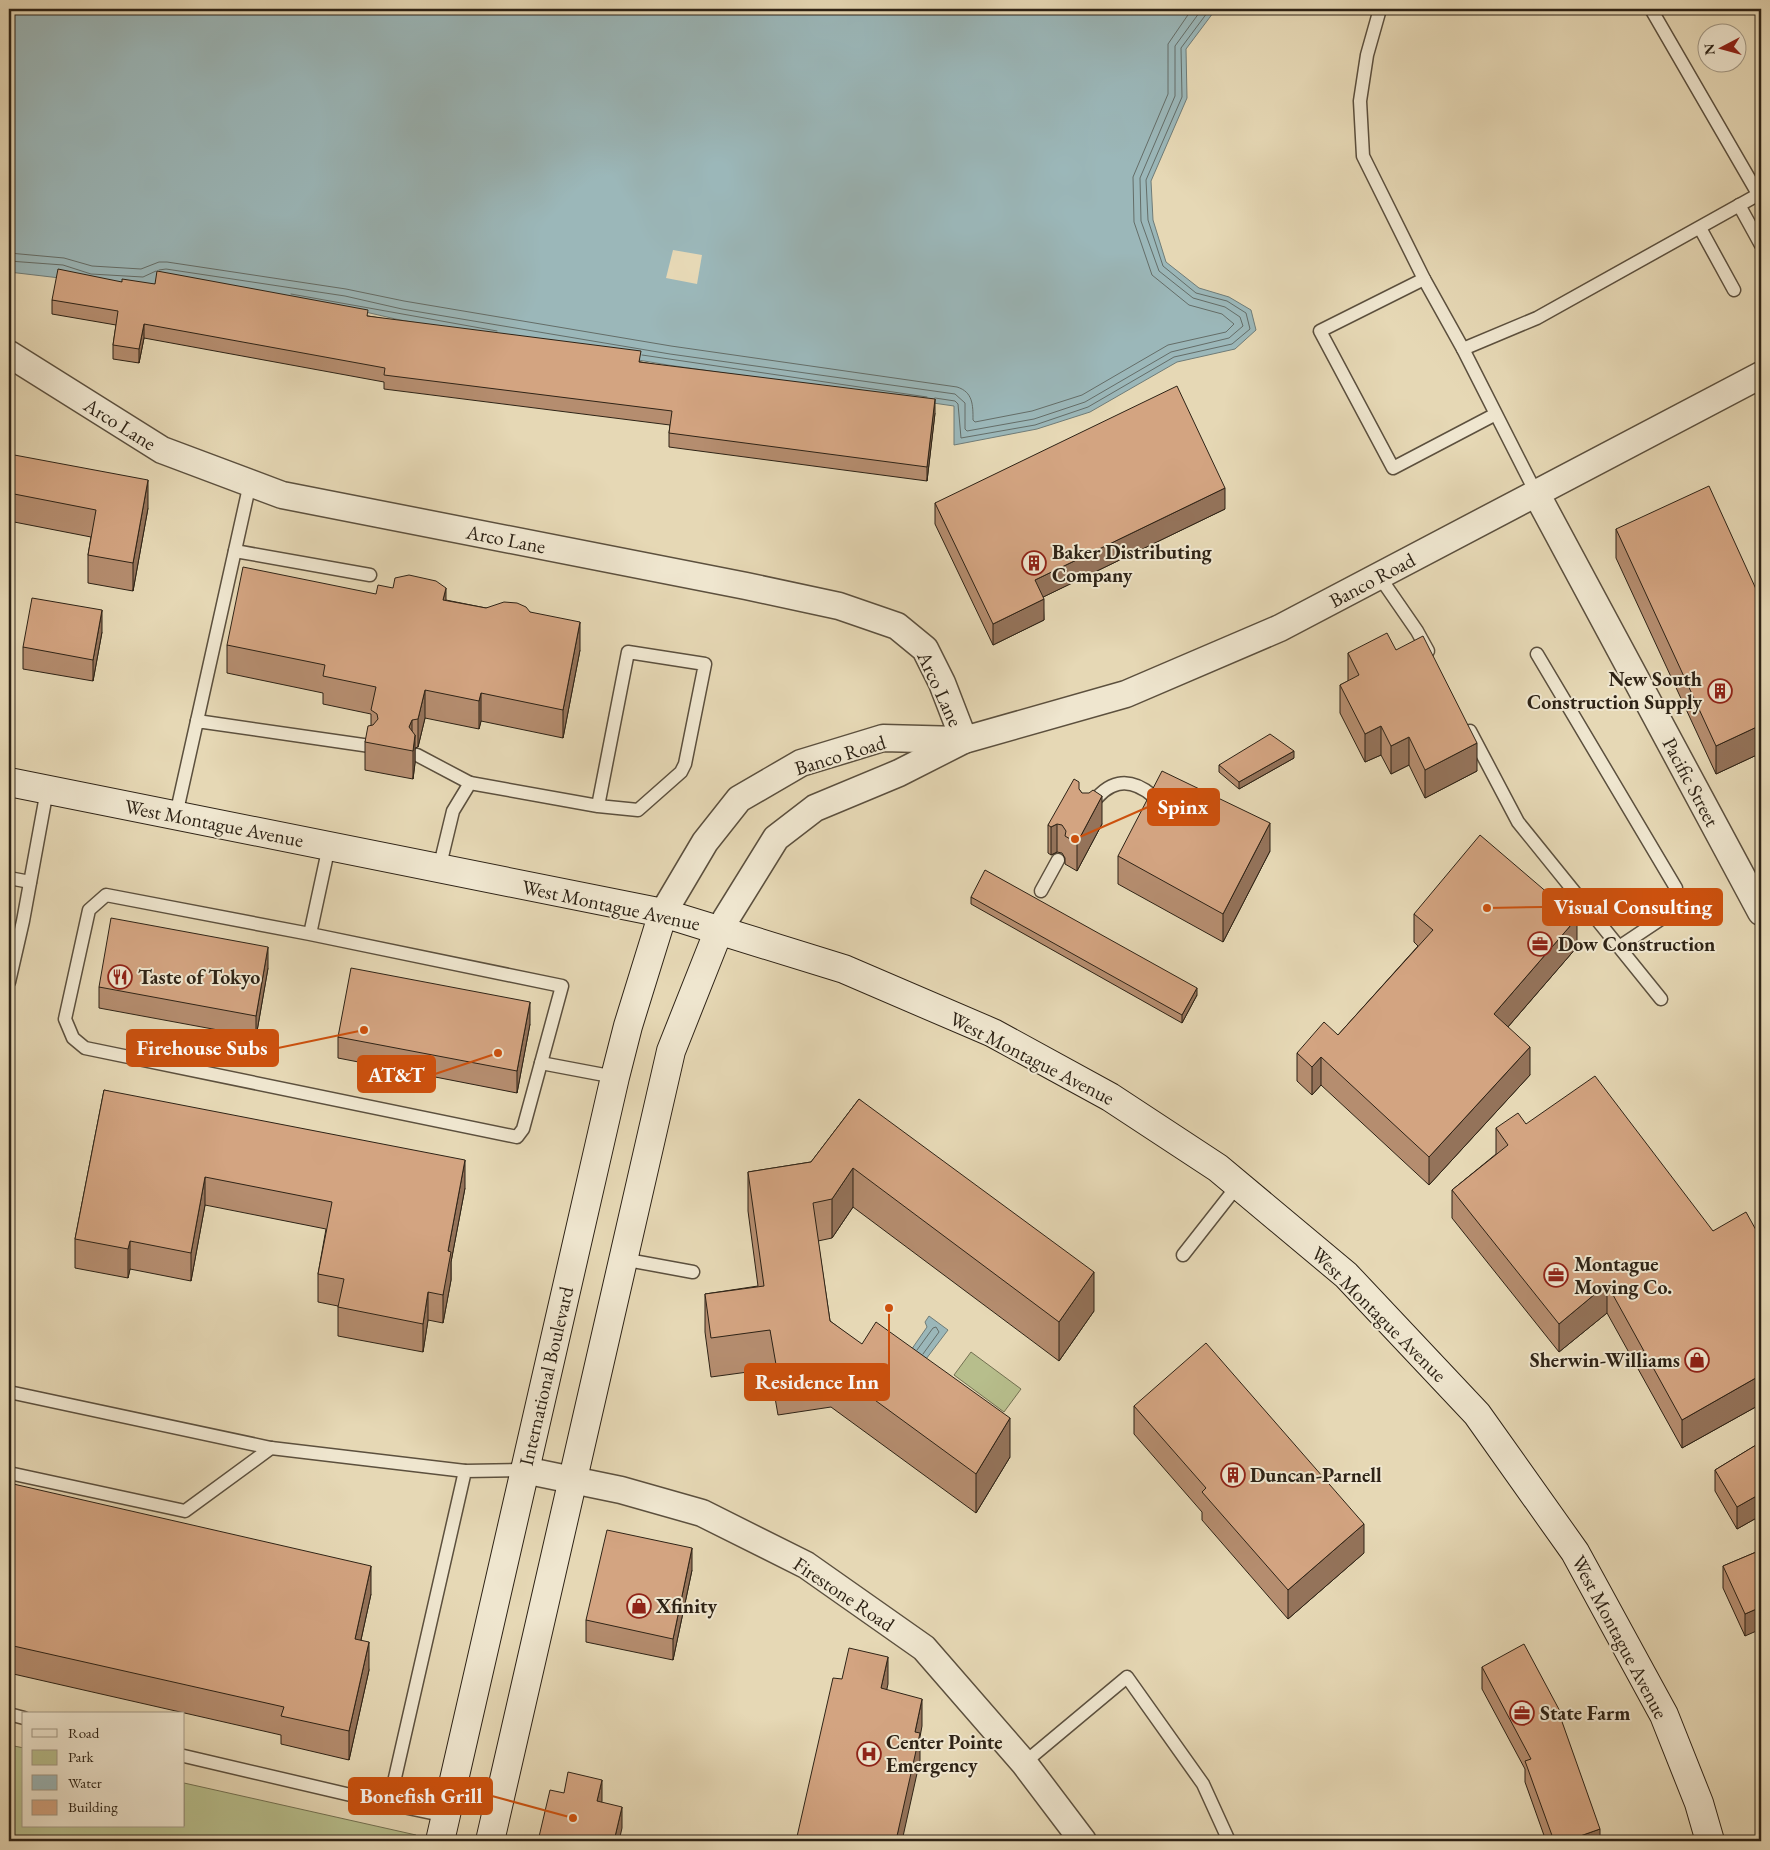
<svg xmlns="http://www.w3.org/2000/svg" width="1770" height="1850" viewBox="0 0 1770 1850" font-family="'EB Garamond',serif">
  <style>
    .green { fill: #b7be8c; stroke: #727051 }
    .water { fill: #9bb7b9; stroke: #6f7c78 }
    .pier { fill: #e6d8b5 }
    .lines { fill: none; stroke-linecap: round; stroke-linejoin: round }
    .shore { stroke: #646d68; stroke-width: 1 }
    .lane-casing { stroke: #5c503e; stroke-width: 15 }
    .street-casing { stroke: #5c503e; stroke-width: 29 }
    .secondary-casing { stroke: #2e2316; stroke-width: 30 }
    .lane { stroke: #efe6cf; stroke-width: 12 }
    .street { stroke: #efe6cf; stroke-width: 26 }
    .secondary { stroke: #efe6cf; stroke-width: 28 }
    .wall { fill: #b58d6f; stroke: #2e2316 }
    .shaded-wall { fill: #94735a; stroke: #2e2316 }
    .building { fill: #d3a481; stroke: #2e2316 }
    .labels { text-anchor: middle; stroke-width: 4; stroke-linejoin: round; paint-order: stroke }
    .street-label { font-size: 20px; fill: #2e2316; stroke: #efe6cf }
    .poi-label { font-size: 20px; font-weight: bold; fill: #2e2316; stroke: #efe6cf; text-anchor: start }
    .leader { fill: none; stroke: #cc510e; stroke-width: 2 }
    .callout-dot { fill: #cc510e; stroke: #efe6cf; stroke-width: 2 }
    .callout { fill: #cc510e; stroke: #cc510e; stroke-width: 2 }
    .callout-label { font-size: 21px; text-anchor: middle; font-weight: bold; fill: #fff }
  </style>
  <rect width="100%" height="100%" fill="#e6d8b5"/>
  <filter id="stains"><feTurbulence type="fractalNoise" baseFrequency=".004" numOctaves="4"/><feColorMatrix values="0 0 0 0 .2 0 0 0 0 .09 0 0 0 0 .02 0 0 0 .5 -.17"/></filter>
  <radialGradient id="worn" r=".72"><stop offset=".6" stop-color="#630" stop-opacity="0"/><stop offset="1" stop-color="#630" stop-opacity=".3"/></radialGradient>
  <!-- green -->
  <g class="green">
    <path d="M971,1352L1021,1389L1004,1412L954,1375Z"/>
    <path d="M9,1745L24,1748V1826H184V1783L416,1835L415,1841H9Z"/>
  </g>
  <!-- water -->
  <g class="water">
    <path d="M9,9H1216L1186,49L1187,98L1151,181L1153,220L1166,262L1199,288L1229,297L1251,310L1256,330L1235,349L1177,362L1090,412L1037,429L954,445V406L668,365L400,320L344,307L164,280L145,288L9,272Z"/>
    <path d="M929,1316L948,1330L923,1363L909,1353L927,1327L925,1322Z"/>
  </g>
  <!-- pier -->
  <path class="pier" d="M673,250L702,255L697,284L666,278Z"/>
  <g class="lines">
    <!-- shore -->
    <g class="shore">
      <path d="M9,253L64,258L92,266L141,269L159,262H167L346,289L404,301L671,346L957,387C973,392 973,405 973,420L975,422L1032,411L1082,395L1168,345L1226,332L1234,324L1222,314L1189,305L1152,275L1134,222L1133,177L1168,94V44L1192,9"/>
      <path d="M9,261L63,265L91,274L143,277L156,271"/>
      <path d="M159,270L166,269L345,296L402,309L670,354L955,394L965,403V429L967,431L1034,419L1085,402L1171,352L1229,338L1243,326L1240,317L1225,307L1193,298L1159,271L1141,221L1140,178L1175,96V46L1202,9"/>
      <path d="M291,294L497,331"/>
      <path d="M642,355L927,397"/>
      <path d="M935,398L955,401L958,404L961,438L1035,425L1088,407L1174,357L1232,344L1250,329L1246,313L1227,301L1196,293L1163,266L1148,220L1146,180L1182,97L1181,48L1210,9"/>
      <path d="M917,1350L933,1328L936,1327L939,1332L923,1354"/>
    </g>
    <!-- lane casing -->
    <g class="lane-casing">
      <g id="lane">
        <path d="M1380,9L1367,55L1360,101L1363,156L1424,279L1463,349L1537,318L1761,193"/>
        <path d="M1651,9L1761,199"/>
        <path d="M1739,205L1761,245"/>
        <path d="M1700,228L1734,290"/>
        <path d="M1424,279L1320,331L1393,468L1494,415"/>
        <path d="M1463,349L1536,493"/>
        <path d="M235,551L370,575"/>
        <path d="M1379,576L1417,631L1428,651"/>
        <path d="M1537,654L1676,888L1673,911L1619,947"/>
        <path d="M197,721L250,483"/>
        <path d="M1470,731L1518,822L1661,999"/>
        <path d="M417,755L470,783"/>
        <path d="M1090,807C1107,781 1128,775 1153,796"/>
        <path d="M176,815L197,721L370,746"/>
        <path d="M439,869L453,811L470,783L598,806L638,810L681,772L685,764L705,664L628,652L598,806"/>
        <path d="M9,878L30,882"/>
        <path d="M1041,891L1058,860"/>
        <path d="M310,934L106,895L89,910L65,1019L73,1038L85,1048L517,1137L523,1129L562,986L310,934L329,846"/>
        <path d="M9,982L23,921L47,790"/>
        <path d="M541,1063L615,1077"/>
        <path d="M1183,1255L1238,1185"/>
        <path d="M622,1259L693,1272"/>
        <path d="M9,1392L271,1448L465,1471"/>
        <path d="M9,1473L185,1511L271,1448"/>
        <path d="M9,1714L24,1718"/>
        <path d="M184,1756L389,1804"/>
        <path d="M1024,1763L1127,1677L1203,1784L1229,1841"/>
        <path d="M446,1816L389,1804L465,1471L524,1470"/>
      </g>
    </g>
    <!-- street casing -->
    <g class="street-casing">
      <g id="street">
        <path d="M9,354L162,450L282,495L746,586L839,606L897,626L925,649L942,683L964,740"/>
        <path d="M1536,493L1761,912"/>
        <path d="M663,913L705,842L739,799L801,763L883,738L961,740"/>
        <path d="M719,930L776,838L815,808L899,773L964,740L1126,694L1280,628L1761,375"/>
        <path d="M524,1470L621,1490L702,1513L806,1565L924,1648L1024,1763L1083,1841"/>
      </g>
    </g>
    <!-- secondary casing -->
    <g class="secondary-casing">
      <g id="secondary">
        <path d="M9,782L663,913L844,969L993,1033L1110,1097L1218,1168L1346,1275L1477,1414L1575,1552L1664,1715L1699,1803L1710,1841"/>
        <path d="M440,1841L615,1077L628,1026L663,913"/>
        <path d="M490,1841L671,1051L719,930"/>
      </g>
    </g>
    <!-- lane -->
    <use href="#lane" class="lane"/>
    <!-- street -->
    <use href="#street" class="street"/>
    <!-- secondary -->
    <use href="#secondary" class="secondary"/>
  </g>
  <!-- wall -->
  <g class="wall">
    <path d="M122,282L368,316L641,362L935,413L927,481L669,447V433L670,425L384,389V382L144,338L139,363L113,359V345L116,325L52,314V300Z"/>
    <path d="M9,454L148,508L133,591L88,583V555L91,537L9,521Z"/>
    <path d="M935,503L1225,509L1043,597L1044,620L993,645L935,524Z"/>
    <path d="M1616,529L1761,600V753L1716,774L1616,558Z"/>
    <path d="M446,600L486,608L530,612L580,650L563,738L481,721L479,729L425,718L418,747L415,748V763L413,779L365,770V742L371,725V714L323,704V693L227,673V645Z"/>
    <path d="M102,632L93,681L23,669V647Z"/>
    <path d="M1396,650L1477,771L1425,798L1409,765L1391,774L1381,755L1365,762L1340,713V685L1348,681V653Z"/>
    <path d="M1294,758L1239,789L1219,772V765Z"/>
    <path d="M1079,789L1102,824L1077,871L1065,864V858L1062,853L1057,852L1051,855L1048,853V825Z"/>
    <path d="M1270,851L1223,942L1118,884V856Z"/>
    <path d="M971,897L1197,995L1182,1023L971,904Z"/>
    <path d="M1414,914L1577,947L1508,1027L1530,1075L1429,1185L1321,1085L1312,1095L1297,1081V1053L1338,1035L1418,946L1414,942Z"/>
    <path d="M268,968L256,1037L99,1008V987Z"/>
    <path d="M530,1024L517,1093L338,1058V1037Z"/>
    <path d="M104,1090L465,1188L451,1262V1280L443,1323L428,1320L423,1352L338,1336V1306L318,1302V1274L326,1229L205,1205L191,1281L130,1269L128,1278L75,1268V1239Z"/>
    <path d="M859,1099L1094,1311L1059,1361L853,1207L832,1238L818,1241L830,1321L1010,1457L976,1513L831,1407L778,1415L770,1369L711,1377L705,1332V1294L758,1286L748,1211V1172L811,1162Z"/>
    <path d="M1526,1124L1713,1231L1761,1239V1404L1682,1448L1607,1313L1559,1352L1452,1218V1190L1496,1154V1128Z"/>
    <path d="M1134,1406L1364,1553L1288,1619L1202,1520V1512L1134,1434Z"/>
    <path d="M1761,1442V1519L1760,1516L1737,1529L1715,1491V1470Z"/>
    <path d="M9,1483L371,1594L361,1640L369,1670L349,1760L281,1744V1735L9,1673Z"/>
    <path d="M1761,1550L1745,1636L1723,1588V1566Z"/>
    <path d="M692,1570L673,1660L586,1642V1620Z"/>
    <path d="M1482,1667L1562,1723L1600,1841H1546L1525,1782V1769L1482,1689Z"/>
  </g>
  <!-- shaded-wall -->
  <g class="shaded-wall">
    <path d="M144,324V338L139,363V349Z"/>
    <path d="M935,399V413L927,481V467Z"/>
    <path d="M148,480V508L133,591V563Z"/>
    <path d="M1225,488V509L1035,601V580Z"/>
    <path d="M446,588V616L443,600Z"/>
    <path d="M1044,599V620L993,645V624Z"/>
    <path d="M102,610V632L93,681V660Z"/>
    <path d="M580,622V650L563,738V710Z"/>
    <path d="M425,690V718L418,747V719Z"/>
    <path d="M481,693V721L479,729V701Z"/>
    <path d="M412,720V748L409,727Z"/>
    <path d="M1761,725V753L1716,774V746Z"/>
    <path d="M1381,726V755L1365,762V734Z"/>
    <path d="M415,735V763L413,779V751Z"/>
    <path d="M1409,737V765L1391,774V746Z"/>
    <path d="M1477,743V771L1425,798V770Z"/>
    <path d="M1294,751V758L1239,789V782Z"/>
    <path d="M1102,796V824L1077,871V843Z"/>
    <path d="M1270,823V851L1223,942V914Z"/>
    <path d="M1057,824V852L1051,855V827Z"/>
    <path d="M1577,918V947L1494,1043V1014Z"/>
    <path d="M268,947V968L256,1037V1016Z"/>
    <path d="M1197,988V995L1182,1023V1015Z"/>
    <path d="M530,1002V1024L517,1093V1071Z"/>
    <path d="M1530,1047V1075L1429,1185V1157Z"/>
    <path d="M1321,1057V1085L1312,1095V1067Z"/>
    <path d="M465,1160V1188L451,1262V1280L443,1323V1295L448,1251Z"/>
    <path d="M853,1168V1207L832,1238V1199Z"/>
    <path d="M205,1177V1205L191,1281V1253Z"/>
    <path d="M130,1241V1269L128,1278V1249Z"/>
    <path d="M1094,1272V1311L1059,1361V1322Z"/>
    <path d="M1607,1284V1313L1559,1352V1324Z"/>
    <path d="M428,1292V1320L423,1352V1324Z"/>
    <path d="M1761,1375V1404L1682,1448V1420Z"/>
    <path d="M1010,1418V1457L976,1513V1474Z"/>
    <path d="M1760,1494V1516L1737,1529V1507Z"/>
    <path d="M1364,1524V1553L1288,1619V1590Z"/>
    <path d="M692,1548V1570L673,1660V1639Z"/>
    <path d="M371,1566V1594L355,1667V1639Z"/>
    <path d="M1761,1607V1629L1745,1636V1614Z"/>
    <path d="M369,1642V1670L349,1760V1731Z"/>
    <path d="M888,1657V1684L881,1716V1688Z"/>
    <path d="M922,1699V1726L920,1737V1760L902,1841L897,1836L915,1732Z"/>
    <path d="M602,1780V1801L597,1822V1801Z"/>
    <path d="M622,1807V1828L619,1841H614Z"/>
    <path d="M1600,1829V1841H1566Z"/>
  </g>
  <!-- building -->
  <g class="building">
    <path d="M58,269L122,282V279L155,284L157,271L368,310L367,316L641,351L639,362L935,399L927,467L669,433L672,411L384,375L385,368L144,324L139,349L113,345L118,311L52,300Z"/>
    <path d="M1177,386L1225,488L1035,580L1044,599L993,624L935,503Z"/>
    <path d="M9,454L148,480L133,563L88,555L96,510L9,493Z"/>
    <path d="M1709,486L1761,600V725L1716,746L1616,529Z"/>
    <path d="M243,567L376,594L378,585L393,588L395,578L409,575L436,581L446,588L443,600L486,608L504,602L517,603L526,607L530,612L580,622L563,710L481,693L479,701L425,690L418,719L412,720L409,727L415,735L413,751L365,742L368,726L373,725L378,719L377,714L371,710L376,687L323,676L325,665L227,645Z"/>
    <path d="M32,598L102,610L93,660L23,647Z"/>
    <path d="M1387,633L1396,650L1423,636L1477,743L1425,770L1409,737L1391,746L1381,726L1365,734L1340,685L1359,675L1348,653Z"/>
    <path d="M1270,734L1294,751L1239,782L1219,765Z"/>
    <path d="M1162,771L1270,823L1223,914L1118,856Z"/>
    <path d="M1074,779L1079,782V789L1082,793H1089L1093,790L1102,796L1077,843L1065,836L1066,831L1062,825L1057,824L1051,827L1048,825Z"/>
    <path d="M1480,835L1577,918L1494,1014L1530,1047L1429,1157L1321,1057L1312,1067L1297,1053L1324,1022L1338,1035L1433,930L1414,914Z"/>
    <path d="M985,870L1197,988L1182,1015L971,897Z"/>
    <path d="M111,918L268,947L256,1016L99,987Z"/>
    <path d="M351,968L530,1002L517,1071L338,1037Z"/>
    <path d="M1595,1076L1713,1231L1746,1212L1761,1239V1375L1682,1420L1607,1284L1559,1324L1452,1190L1508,1145L1496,1128L1518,1113L1526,1124Z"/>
    <path d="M104,1090L465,1160L448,1251L451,1252L443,1295L428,1292L423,1324L338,1307L344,1279L318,1274L332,1202L205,1177L191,1253L130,1241L128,1249L75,1239Z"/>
    <path d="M859,1099L1094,1272L1059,1322L853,1168L832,1199L813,1203L830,1321L862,1344L876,1322L1010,1418L976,1474L831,1368L778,1376L770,1330L711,1338L705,1294L764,1286L748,1172L811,1162Z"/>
    <path d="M1206,1343L1364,1524L1288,1590L1202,1492L1206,1488L1134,1406Z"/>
    <path d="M1761,1442V1497L1760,1494L1737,1507L1715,1470Z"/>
    <path d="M9,1483L371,1566L355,1639L369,1642L349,1731L281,1716L284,1707L9,1645Z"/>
    <path d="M607,1530L692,1548L673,1639L586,1620Z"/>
    <path d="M1761,1550V1607L1745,1614L1723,1566Z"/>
    <path d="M1524,1644L1562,1715L1560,1716L1600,1829L1566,1841H1554L1525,1761L1531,1759L1482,1667Z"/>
    <path d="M849,1648L888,1657L881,1688L922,1699L915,1732L920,1733L897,1836L915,1841H796L833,1678L842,1679Z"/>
    <path d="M568,1772L602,1780L597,1801L622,1807L614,1841H538L550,1790L564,1793Z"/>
  </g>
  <!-- icons -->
  <defs>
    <g id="building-ring" transform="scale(1.25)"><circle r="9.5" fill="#efe6cf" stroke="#8f2418" stroke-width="1.5"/><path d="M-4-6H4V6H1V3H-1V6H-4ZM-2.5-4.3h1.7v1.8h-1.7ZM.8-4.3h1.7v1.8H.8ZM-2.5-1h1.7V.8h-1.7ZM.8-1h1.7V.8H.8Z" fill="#8f2418"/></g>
    <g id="office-ring" transform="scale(1.25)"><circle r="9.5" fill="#efe6cf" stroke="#8f2418" stroke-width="1.5"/><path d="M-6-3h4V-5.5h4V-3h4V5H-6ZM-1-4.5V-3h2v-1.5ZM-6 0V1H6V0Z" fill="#8f2418"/></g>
    <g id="restaurant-ring" transform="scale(1.25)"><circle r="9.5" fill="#efe6cf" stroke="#8f2418" stroke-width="1.5"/><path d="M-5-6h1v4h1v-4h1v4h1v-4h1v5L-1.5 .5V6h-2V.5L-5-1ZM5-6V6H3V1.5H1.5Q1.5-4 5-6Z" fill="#8f2418"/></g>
    <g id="shop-ring" transform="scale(1.25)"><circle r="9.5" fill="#efe6cf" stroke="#8f2418" stroke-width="1.5"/><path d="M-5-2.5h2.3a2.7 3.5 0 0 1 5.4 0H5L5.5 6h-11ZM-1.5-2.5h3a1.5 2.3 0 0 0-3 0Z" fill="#8f2418"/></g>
    <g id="hospital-ring" transform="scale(1.25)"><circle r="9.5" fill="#efe6cf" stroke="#8f2418" stroke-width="1.5"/><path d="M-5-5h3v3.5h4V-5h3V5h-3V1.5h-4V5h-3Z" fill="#8f2418"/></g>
  </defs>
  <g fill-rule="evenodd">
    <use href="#building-ring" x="1034" y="563"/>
    <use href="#building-ring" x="1720" y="691"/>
    <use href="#office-ring" x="1540" y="944"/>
    <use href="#restaurant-ring" x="120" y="977"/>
    <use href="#office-ring" x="1556" y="1275"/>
    <use href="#shop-ring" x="1697" y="1360"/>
    <use href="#building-ring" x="1233" y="1475"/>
    <use href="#shop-ring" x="639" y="1606"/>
    <use href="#office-ring" x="1522" y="1713"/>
    <use href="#hospital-ring" x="869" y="1754"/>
  </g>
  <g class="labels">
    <!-- street labels -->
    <g class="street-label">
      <text transform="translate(120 424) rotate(32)" y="7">Arco Lane</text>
      <text transform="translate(506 539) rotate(11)" y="7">Arco Lane</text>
      <text transform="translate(1372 580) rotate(-28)" y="7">Banco Road</text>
      <text transform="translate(940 689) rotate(65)" y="7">Arco Lane</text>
      <text transform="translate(840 755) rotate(-17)" y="7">Banco Road</text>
      <text transform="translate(1691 782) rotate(62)" y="7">Pacific Street</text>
      <text transform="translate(214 823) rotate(11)" y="7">West Montague Avenue</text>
      <text transform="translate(611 905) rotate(12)" y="7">West Montague Avenue</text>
      <text transform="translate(1032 1058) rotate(27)" y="7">West Montague Avenue</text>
      <text transform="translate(1379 1314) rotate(45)" y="7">West Montague Avenue</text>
      <text transform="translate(546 1376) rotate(-77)" y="7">International Boulevard</text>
      <text transform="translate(844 1594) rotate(34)" y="7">Firestone Road</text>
      <text transform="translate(1620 1637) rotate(62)" y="7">West Montague Avenue</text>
    </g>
    <!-- poi labels -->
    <g class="poi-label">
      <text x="1052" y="559">Baker Distributing<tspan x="1052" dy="23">Company</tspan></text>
      <text x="1702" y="686" text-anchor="end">New South<tspan x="1702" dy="23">Construction Supply</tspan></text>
      <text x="1558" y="951">Dow Construction</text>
      <text x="138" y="984">Taste of Tokyo</text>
      <text x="1574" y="1271">Montague<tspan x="1574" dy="23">Moving Co.</tspan></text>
      <text x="1680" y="1367" text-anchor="end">Sherwin-Williams</text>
      <text x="1250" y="1482">Duncan-Parnell</text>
      <text x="656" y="1613">Xfinity</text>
      <text x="1540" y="1720">State Farm</text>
      <text x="886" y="1749">Center Pointe<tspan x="886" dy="23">Emergency</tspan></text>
    </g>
  </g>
  <!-- callouts -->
  <path class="leader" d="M1075 839L1148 807M1487 908L1543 907M364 1030L278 1048M498 1053L435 1074M889 1308L889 1382M573 1818L492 1796"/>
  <g class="callout-dot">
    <circle cx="1075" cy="839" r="5"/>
    <circle cx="1487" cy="908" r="5"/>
    <circle cx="364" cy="1030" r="5"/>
    <circle cx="498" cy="1053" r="5"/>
    <circle cx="889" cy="1308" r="5"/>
    <circle cx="573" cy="1818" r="5"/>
  </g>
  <g class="callout">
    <rect x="1148" y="789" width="71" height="36" rx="5"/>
    <rect x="1543" y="889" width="179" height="36" rx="5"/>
    <rect x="127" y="1030" width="151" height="36" rx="5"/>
    <rect x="358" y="1056" width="77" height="36" rx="5"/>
    <rect x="745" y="1364" width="144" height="36" rx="5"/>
    <rect x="349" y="1778" width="143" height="36" rx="5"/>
  </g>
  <g class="callout-label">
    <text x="1183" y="814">Spinx</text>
    <text x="1633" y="914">Visual Consulting</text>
    <text x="202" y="1055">Firehouse Subs</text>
    <text x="396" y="1082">AT&amp;T</text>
    <text x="817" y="1389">Residence Inn</text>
    <text x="421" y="1803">Bonefish Grill</text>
  </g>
  <!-- margin -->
  <rect width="1770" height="1850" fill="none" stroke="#e6d8b5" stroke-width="30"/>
  <rect x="10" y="10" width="1750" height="1830" fill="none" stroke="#2e2316" stroke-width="2.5"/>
  <rect x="15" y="15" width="1740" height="1820" fill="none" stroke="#2e2316"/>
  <!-- legend -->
  <rect x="22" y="1712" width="162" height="115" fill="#efe6cf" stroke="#a29885"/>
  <rect x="32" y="1729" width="25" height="8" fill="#efe6cf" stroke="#a29885"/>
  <text x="68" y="1738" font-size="15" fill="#2e2316">Road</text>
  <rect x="32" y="1750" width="25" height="15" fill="#b7be8c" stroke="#a29885"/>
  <text x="68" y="1762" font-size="15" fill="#2e2316">Park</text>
  <rect x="32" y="1775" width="25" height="15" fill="#9bb7b9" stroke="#a29885"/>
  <text x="68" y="1788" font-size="15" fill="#2e2316">Water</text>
  <rect x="32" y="1800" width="25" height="15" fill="#d3a481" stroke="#a29885"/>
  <text x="68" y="1812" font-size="15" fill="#2e2316">Building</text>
  <!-- north arrow -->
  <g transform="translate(1722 48) rotate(264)"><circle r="24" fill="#efe6cf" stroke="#a29885"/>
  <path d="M0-4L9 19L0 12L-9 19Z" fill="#8f2418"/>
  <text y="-8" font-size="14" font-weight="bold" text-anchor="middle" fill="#2e2316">N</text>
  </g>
  <rect width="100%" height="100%" filter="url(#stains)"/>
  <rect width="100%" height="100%" fill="url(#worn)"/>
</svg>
